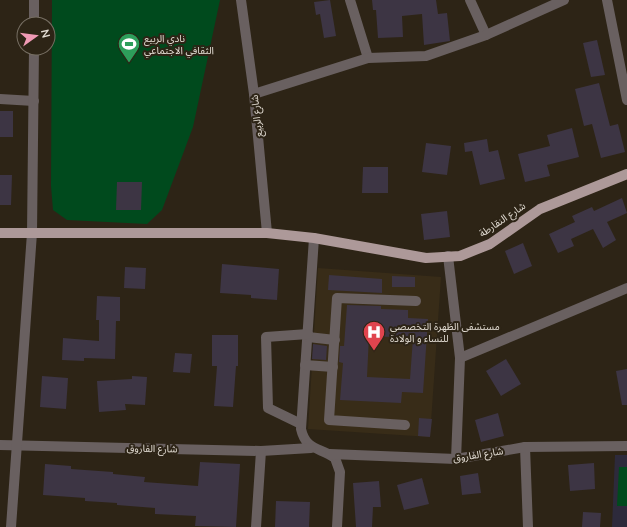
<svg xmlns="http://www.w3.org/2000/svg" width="627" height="527" viewBox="0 0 627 527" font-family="Mulish,'Noto Sans Arabic',sans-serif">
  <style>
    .built { fill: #382c18 }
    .education { fill: #2d2a3b }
    .green { fill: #004a1d }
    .building { fill: #3d3544; fill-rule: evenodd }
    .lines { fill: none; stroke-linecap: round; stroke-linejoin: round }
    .minor { stroke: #696060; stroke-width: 10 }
    .major { stroke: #ad9999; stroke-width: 10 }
    .labels { text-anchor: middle; stroke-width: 4; stroke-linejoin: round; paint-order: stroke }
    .poi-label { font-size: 10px; fill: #e3ddd4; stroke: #2d2416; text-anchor: start }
    .street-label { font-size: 10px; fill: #e3ddd4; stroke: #2d2416 }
  </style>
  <rect width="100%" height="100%" fill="#2d2416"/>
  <!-- built -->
  <path class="built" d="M318,268L441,277L430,437L308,429Z"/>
  <!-- education -->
  <path class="education" d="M615,455H627V527H612Z"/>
  <!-- green -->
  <g class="green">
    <path d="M52,0H220L193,127L162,210L147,224L67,220L53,210L51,186Z"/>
    <path d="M619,467H627V506H617Z"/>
  </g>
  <!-- building -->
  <g class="building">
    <path d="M330,0L336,36L324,38L320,14L316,15L314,2Z"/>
    <path d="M372,0H436L438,14L447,13L450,41L424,45L422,14L402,16L403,37L378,38L376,10H373Z"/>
    <path d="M597,40L605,75L591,77L583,43Z"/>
    <path d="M599,83L610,126L618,124L625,152L601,158L592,124L584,126L575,89Z"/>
    <rect x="0" y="111" width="13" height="26"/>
    <path d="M572,128L579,157L547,165L550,176L525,182L518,154L550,146L547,135Z"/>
    <path d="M487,139L489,152L498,150L505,179L480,185L472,151L465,152L464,143Z"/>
    <path d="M426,143L451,146L447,175L422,172Z"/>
    <path d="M363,167H388V193H362Z"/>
    <path d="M0,175H12L11,205H0Z"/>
    <path d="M117,182H142L141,210H116Z"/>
    <path d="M622,198L627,213L607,222L616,240L603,248L593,229L571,239L574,246L558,253L549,234L575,222L572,216L592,207L594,211Z"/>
    <path d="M447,211L450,237L424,240L421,214Z"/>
    <path d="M523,243L532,266L514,274L505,251Z"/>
    <path d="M222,264L279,269L277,300L251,298V295L220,293Z"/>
    <path d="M125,267L146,268L145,289L124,288Z"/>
    <path d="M329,275L382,279V293L328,290Z"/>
    <path d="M392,276L415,277V287H392Z"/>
    <path d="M97,296L120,297V321H116L115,359L84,358V361L62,360L63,338L99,341V320H96Z"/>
    <path d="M347,305L381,306V309L408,310V318L428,319L423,393L402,392L401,403L340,400L343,363L339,362L340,346H344ZM369,336L413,338L410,379L367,377Z"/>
    <path d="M212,335H238V366H236L233,407L214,406L217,366H212Z"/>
    <path d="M313,344L327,346L326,360L312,359Z"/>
    <path d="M175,353L192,354L190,373L173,372Z"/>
    <path d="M506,359L521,384L501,396L486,371Z"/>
    <path d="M627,369V405H622L616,371Z"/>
    <path d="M42,376L68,378L66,409L40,407Z"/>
    <path d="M132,376L147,377L145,405L125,404L126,410L99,412L97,381L132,379Z"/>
    <path d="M498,413L504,436L481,442L475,420Z"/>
    <path d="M419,418L432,419L430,437L418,436Z"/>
    <path d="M200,462L240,464L236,527L195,526L196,516L155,514V508L117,505V503L85,501V498L43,495L45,464L71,466V469L113,472V474L145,477L144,482L198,486Z"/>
    <path d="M594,463L595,489L570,491L568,465Z"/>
    <path d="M478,473L481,493L462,495L460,476Z"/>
    <path d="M422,478L429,504L404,510L397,485Z"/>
    <path d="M379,481L381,507H373L372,527H356L353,483Z"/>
    <path d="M276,501L310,502L309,527H275Z"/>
    <path d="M583,512L601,513L600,527H582Z"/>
  </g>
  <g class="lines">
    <!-- minor -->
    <g class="minor">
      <path d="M34,0V24"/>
      <path d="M241,0L254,94L267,233"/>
      <path d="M350,0L368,58"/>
      <path d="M470,0L486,35"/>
      <path d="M607,0L627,100"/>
      <path d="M254,94L368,58L426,56L486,35L564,0"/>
      <path d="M0,99L34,101"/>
      <path d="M314,238L301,429C306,451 320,447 335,458L340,472L337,527"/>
      <path d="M448,256L460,358L456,459"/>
      <path d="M308,337L335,340"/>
      <path d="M460,358L627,288"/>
      <path d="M305,365L333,367"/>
      <path d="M301,424L268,408L266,337L308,334"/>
      <path d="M405,425L329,420L337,298L416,301"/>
      <path d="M0,445L261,451L311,448"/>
      <path d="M525,447L528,527"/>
      <path d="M330,454L456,459L525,447L627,446"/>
      <path d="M11,527L32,233L34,48"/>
      <path d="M256,527L261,451"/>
    </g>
    <!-- major -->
    <path class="major" d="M0,233H267L314,238L426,258L460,256L490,244L540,209L627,174"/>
  </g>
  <!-- icons -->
  <defs>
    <g id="stadium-pin" transform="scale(1.15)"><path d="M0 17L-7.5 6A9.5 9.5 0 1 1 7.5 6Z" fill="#2e9e5b" stroke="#2d2416"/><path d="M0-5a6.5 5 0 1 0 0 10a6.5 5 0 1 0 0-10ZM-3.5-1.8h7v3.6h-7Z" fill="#fff"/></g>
    <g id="hospital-pin" transform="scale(1.15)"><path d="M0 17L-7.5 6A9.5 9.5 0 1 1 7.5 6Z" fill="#e0444e" stroke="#2d2416"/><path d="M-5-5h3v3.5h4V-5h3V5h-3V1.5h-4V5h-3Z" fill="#fff"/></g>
  </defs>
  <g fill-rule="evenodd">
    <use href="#stadium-pin" x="129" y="44"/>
    <use href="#hospital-pin" x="374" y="332"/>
  </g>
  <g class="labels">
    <!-- poi labels -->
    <g class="poi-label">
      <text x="144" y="42">نادي الربيع<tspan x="144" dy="12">الثقافي الاجتماعي</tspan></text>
      <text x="390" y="330">مستشفى الظهرة التخصصي<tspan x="390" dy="12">للنساء و الولادة</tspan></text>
    </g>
    <!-- street labels -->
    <g class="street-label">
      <text transform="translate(256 116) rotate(-96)" y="4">شارع الربيع</text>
      <text transform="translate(502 219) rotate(-34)" y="4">شارع النقارطة</text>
      <text transform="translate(152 448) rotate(1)" y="4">شارع الفاروق</text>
      <text transform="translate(478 454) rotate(-9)" y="4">شارع الفاروق</text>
    </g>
  </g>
  <!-- north arrow -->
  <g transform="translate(36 36) rotate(76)"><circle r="19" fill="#2d2416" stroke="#766e62"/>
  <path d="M0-3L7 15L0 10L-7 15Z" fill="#f09ab5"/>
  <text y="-6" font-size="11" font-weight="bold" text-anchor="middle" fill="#e3ddd4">N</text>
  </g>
</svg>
